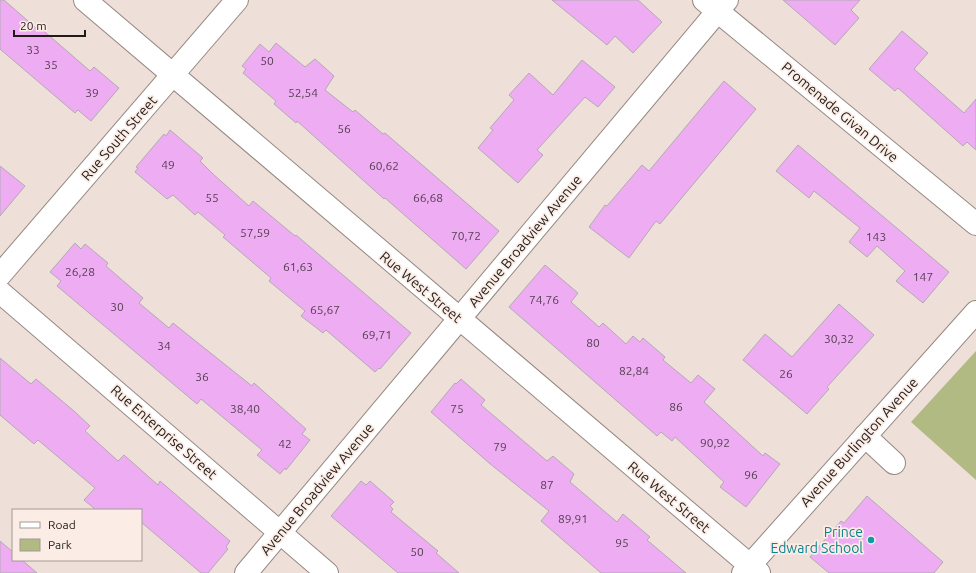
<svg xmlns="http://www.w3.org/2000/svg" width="976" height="573" viewBox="0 0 976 573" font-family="Ubuntu,sans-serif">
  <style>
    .green { fill: #b0ba82 }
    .building { fill: #eeacf3; stroke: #b3a9b3 }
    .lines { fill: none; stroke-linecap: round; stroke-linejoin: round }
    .minor-casing { stroke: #958882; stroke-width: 24 }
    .minor { stroke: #fff; stroke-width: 22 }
    .culture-dot { fill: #0f9aa8; stroke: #fbede6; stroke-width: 1.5 }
    .labels { text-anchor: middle; stroke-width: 3.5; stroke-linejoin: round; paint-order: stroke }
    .number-label { font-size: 12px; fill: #543f50 }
    .street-label { font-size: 14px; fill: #201b19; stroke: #fbede6 }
    .culture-label { font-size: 14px; fill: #0d838f; stroke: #fbede6; text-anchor: end }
  </style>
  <rect width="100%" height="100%" fill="#eee0d9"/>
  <!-- green -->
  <path class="green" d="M976,351V480L911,422Z"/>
  <!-- building -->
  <g class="building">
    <path d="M0,0H4L36,28L38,26L90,71L94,67L119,88L91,121L78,110L75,113L0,49Z"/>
    <path d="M552,0H638L662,22L633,53L615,36L607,45Z"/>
    <path d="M783,0H860L851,10L859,18L835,45Z"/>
    <path d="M902,31L928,53L914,69L964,113L976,99V150L967,142L963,146L898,88L895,91L869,69Z"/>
    <path d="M276,43L305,67L315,59L334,76L325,90L353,112L355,110L383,134L385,133L499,231L466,269L385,198L384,199L297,121L296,123L274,104L276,101L243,73L246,69L242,66L260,44L269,52Z"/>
    <path d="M582,60L615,87L598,107L585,97L537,150L543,155L518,183L478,148L493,130L490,128L514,100L509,95L529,73L553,95Z"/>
    <path d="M724,81L756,109L660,224L656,221L629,258L589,227L605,205L607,206L642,165L649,171Z"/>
    <path d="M170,130L203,158L200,161L213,174L249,206L253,201L295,236L296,235L411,333L380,369L379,368L375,372L326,330L323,333L301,316L305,311L269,281L271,278L223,237L225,235L198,212L195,215L173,195L167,199L135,172L138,168L136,167L164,134L166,136Z"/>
    <path d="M798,145L949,272L923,303L896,281L905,271L877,246L867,257L849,242L860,228L814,191L809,198L776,171Z"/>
    <path d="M0,166L25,186L0,216Z"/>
    <path d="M75,243L81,249L85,244L108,263L106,266L143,298L139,303L169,328L173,323L252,386L254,383L306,429L302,434L310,440L286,470L285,468L280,474L257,455L262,450L201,399L197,404L57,286L61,281L50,272Z"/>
    <path d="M545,265L578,293L571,302L599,327L603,323L626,344L633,336L640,342L643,338L665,357L663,360L691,383L698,375L715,389L704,402L763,456L765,453L780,464L746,507L720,487L724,482L675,437L672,441L661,432L657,436L509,307Z"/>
    <path d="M839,304L874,335L827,387L829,389L807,414L743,360L765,334L792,357Z"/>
    <path d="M0,358L31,384L36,379L74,411L90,426L85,431L118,461L124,455L158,485L160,481L230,541L226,547L228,549L208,573H201L141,522V510H96L84,500L95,488L38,440L34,444L0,415Z"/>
    <path d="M461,379L485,400L481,405L547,461L553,456L574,474L570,482L617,522L623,514L650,537L647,540L686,573H601L541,521L549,511L489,463L431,412L455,383L456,384Z"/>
    <path d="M361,481L366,485L370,481L394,502L390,506L393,509L391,512L438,551L436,553L459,573H398L331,516Z"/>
    <path d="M867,496L943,562L934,573H829L810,557L841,521L844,523Z"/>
    <path d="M0,541L13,552V560H22L37,573H0Z"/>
  </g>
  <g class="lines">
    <!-- minor casing -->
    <g class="minor-casing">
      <g id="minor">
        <path d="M85,0L759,573"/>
        <path d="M704,0L976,224"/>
        <path d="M0,275L237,0"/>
        <path d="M0,292L327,573"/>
        <path d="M865,436L894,463"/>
        <path d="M246,573L727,0"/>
        <path d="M743,573L976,312"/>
      </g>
    </g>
    <!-- minor -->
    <use href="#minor" class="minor"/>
  </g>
  <!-- markers -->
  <circle class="culture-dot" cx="871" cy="540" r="4"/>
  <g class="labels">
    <!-- number labels -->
    <g class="number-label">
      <text x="33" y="54">33</text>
      <text x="267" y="65">50</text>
      <text x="51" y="69">35</text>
      <text x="92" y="97">39</text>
      <text x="303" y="97">52,54</text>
      <text x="344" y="133">56</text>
      <text x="168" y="169">49</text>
      <text x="384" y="170">60,62</text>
      <text x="212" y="202">55</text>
      <text x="428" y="202">66,68</text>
      <text x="255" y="237">57,59</text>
      <text x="466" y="240">70,72</text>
      <text x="876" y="241">143</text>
      <text x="298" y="271">61,63</text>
      <text x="80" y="276">26,28</text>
      <text x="923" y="281">147</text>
      <text x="544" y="304">74,76</text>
      <text x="117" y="311">30</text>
      <text x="325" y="314">65,67</text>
      <text x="377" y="339">69,71</text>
      <text x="839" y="343">30,32</text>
      <text x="593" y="347">80</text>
      <text x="164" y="350">34</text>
      <text x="634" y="375">82,84</text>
      <text x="786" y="378">26</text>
      <text x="202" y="381">36</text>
      <text x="676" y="411">86</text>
      <text x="245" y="413">38,40</text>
      <text x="457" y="413">75</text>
      <text x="715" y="447">90,92</text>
      <text x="285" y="448">42</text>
      <text x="500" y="451">79</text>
      <text x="751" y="479">96</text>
      <text x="547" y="489">87</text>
      <text x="573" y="523">89,91</text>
      <text x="622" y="547">95</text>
      <text x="417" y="556">50</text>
    </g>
    <!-- street labels -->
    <g class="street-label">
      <text transform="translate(840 112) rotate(40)" y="5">Promenade Givan Drive</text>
      <text transform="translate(119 138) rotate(-49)" y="5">Rue South Street</text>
      <text transform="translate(525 241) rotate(-50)" y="5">Avenue Broadview Avenue</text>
      <text transform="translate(421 287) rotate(40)" y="5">Rue West Street</text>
      <text transform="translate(164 432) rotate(41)" y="5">Rue Enterprise Street</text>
      <text transform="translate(859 442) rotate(-48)" y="5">Avenue Burlington Avenue</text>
      <text transform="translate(317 489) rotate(-50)" y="5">Avenue Broadview Avenue</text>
      <text transform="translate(669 497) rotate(40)" y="5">Rue West Street</text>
    </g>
    <!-- culture labels -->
    <g class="culture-label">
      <text x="863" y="537">Prince<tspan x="863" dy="16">Edward School</tspan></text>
    </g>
  </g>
  <!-- legend -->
  <rect x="12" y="509" width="130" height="52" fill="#fbede6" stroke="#a39994"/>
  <rect x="20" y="522" width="20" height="6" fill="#ffffff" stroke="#a39994"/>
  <text x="48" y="529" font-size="12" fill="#201b19">Road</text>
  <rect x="20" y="539" width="20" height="12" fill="#b0ba82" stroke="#a39994"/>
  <text x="48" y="549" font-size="12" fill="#201b19">Park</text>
  <!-- scale -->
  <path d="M14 30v6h71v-6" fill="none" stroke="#201b19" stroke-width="2"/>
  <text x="20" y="30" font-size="12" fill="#201b19" stroke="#fbede6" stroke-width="3" paint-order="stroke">20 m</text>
</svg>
